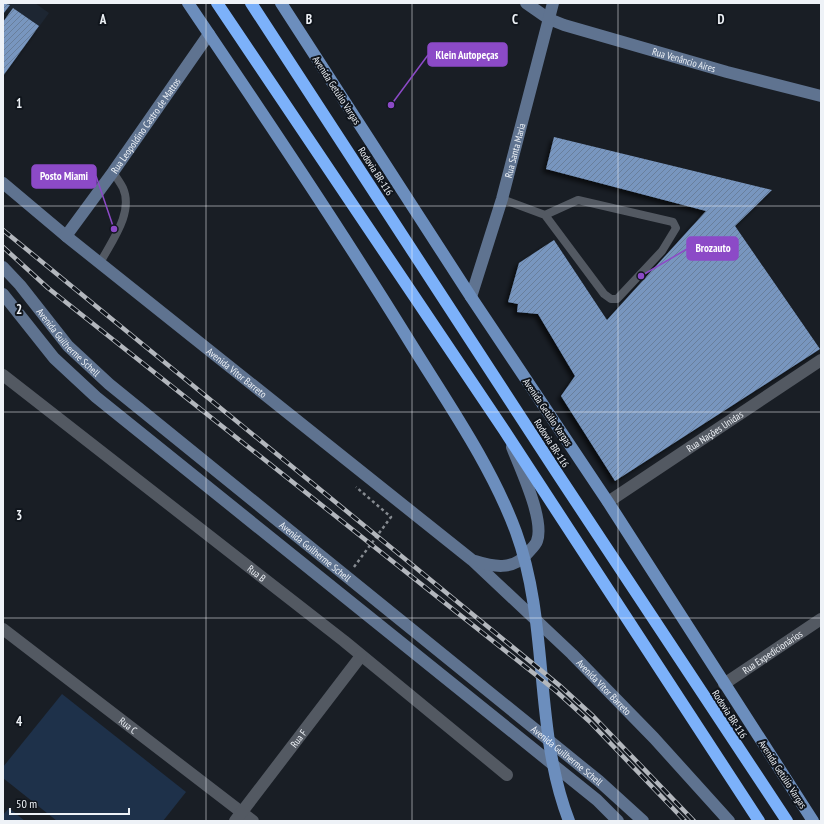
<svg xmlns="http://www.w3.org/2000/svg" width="824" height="824" viewBox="0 0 824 824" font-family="'PT Sans Narrow',sans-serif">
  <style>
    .built { fill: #1d2632 }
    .garden { fill: #1e314a }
    .building { fill: url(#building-hatch); filter: url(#shadow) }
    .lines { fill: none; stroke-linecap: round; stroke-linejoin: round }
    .path { stroke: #868b91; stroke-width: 2.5; stroke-dasharray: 3 3; stroke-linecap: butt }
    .lane { stroke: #535962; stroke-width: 8 }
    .street { stroke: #535962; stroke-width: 12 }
    .secondary { stroke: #5f7390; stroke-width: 12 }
    .primary { stroke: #6c8ebd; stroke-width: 12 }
    .highway { stroke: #7cb1fa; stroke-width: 12 }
    .rail-casing { stroke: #b3b7bd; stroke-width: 4.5 }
    .rail { stroke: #10151c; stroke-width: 3; stroke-dasharray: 9; stroke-linecap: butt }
    .grid { fill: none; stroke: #eef2f7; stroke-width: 1; stroke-opacity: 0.55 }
    .labels { text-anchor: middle; stroke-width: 4; stroke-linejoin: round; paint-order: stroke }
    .street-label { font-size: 10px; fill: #eef2f7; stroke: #10151c }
    .grid-label { font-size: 13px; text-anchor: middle; font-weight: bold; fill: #eef2f7; stroke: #10151c; stroke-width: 4; stroke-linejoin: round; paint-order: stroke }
    .leader { fill: none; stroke: #8c4ac7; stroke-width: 1.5 }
    .callout-dot { fill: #8c4ac7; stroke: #10151c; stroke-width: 1.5 }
    .callout { fill: #8c4ac7; stroke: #8c4ac7; stroke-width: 1.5 }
    .callout-label { font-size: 11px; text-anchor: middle; font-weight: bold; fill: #fff }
  </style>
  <defs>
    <pattern id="building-hatch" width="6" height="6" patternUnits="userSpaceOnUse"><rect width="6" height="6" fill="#7896bf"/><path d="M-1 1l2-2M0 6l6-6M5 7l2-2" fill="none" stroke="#697f9c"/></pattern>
    <filter id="shadow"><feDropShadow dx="-3.5" dy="3.5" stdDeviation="2" flood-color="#0009"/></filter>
  </defs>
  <rect width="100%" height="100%" fill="#191e25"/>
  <!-- built -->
  <path class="built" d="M3,3H35L49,13L3,76Z"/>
  <!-- garden -->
  <g class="garden">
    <path d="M62,694L186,792L163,821H57L3,778V767Z"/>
    <path d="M9,808L25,821H3V815Z"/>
  </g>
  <!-- building -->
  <g class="building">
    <path d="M3,3L10,5L3,14Z"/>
    <path d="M13,8L39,26L3,76V22Z"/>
    <path d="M554,137L772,190L735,226L820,349L615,481L561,396L575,376L538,314L517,312L518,304L508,302L519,263L554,240L607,320L706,211L546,169Z"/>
  </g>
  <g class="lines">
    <!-- path -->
    <path class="path" d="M354,567L391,517L356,487"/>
    <!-- lane -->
    <g class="lane">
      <path d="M502,199L545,215L578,200L673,222L676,228L662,251L617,299H611L604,294L545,215"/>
      <path d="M100,263C111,242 134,213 123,188C120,182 116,177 113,172"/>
    </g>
    <!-- street -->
    <g class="street">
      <path id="s1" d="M3,375L344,641L507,775"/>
      <path id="s2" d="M608,502L821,360"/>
      <path id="s3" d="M3,629L253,821"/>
      <path id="s4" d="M724,684L821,619"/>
      <path id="s5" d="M235,821L361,656"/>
    </g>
    <!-- secondary -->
    <g class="secondary">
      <path id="s6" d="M526,3L549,19L564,25L727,72L821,96"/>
      <path id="s7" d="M3,183L66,236L472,560L572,654L654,738L729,821"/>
      <path id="s8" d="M66,236L113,172L209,34"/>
      <path id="s9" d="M3,267L20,285L68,346L109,384L599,781L643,821"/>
      <path d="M3,294L54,358L96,397L597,800L618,821"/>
      <path id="s10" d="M471,297L502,199L553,3"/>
      <path d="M475,561C494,567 512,570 526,555C529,551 536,545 537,541C545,520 520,468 512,447"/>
    </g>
    <!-- primary -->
    <g class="primary">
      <path d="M188,3C265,117 341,230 413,347C449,405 492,467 516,532C550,625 533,728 569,821"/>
      <path d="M281,3L471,297L608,502L813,821"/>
    </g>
    <!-- highway -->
    <g class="highway">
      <path d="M217,3L504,430L759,821"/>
      <path d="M251,3L559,476L787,821"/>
    </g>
    <!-- rail casing -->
    <g class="rail-casing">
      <g id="rail">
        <path d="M3,230L559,685L593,716L694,821"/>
        <path d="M3,247L48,288L556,691L589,721L685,821"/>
      </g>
    </g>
    <!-- rail -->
    <use href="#rail" class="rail"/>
  </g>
  <!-- grid -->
  <path class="grid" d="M206,3V821M412,3V821M618,3V821M3,206H821M3,412H821M3,618H821"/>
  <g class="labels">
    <!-- street labels -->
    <g class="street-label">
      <text dy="4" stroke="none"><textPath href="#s6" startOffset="169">Rua Venâncio Aires</textPath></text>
      <text transform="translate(337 90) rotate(57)" y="4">Avenida Getúlio Vargas</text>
      <text dy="4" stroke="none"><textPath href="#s8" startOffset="136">Rua Leopoldino Castro de Mattos</textPath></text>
      <text dy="4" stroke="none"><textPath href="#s10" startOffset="153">Rua Santa Maria</textPath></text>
      <text transform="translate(376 171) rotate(57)" y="4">Rodovia BR-116</text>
      <text dy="4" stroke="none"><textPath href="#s9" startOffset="100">Avenida Guilherme Schell</textPath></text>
      <text dy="4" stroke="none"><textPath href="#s7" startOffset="301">Avenida Vitor Barreto</textPath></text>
      <text transform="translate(548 412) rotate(56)" y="4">Avenida Getúlio Vargas</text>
      <text dy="4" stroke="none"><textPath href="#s2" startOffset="128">Rua Nações Unidas</textPath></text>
      <text transform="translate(552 443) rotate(57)" y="4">Rodovia BR-116</text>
      <text dy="4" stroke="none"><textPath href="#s9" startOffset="424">Avenida Guilherme Schell</textPath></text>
      <text dy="4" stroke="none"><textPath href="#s1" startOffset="322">Rua B</textPath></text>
      <text dy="4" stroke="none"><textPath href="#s4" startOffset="58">Rua Expedicionários</textPath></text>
      <text dy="4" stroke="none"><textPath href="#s7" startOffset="785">Avenida Vitor Barreto</textPath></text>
      <text transform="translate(730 714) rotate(57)" y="4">Rodovia BR-116</text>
      <text dy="4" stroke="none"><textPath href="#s3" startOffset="158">Rua C</textPath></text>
      <text dy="4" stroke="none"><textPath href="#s5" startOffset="104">Rua F</textPath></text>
      <text dy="4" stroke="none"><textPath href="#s9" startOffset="748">Avenida Guilherme Schell</textPath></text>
      <text transform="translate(783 774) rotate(57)" y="4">Avenida Getúlio Vargas</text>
    </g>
  </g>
  <g class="grid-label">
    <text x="103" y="24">A</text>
    <text x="309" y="24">B</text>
    <text x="515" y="24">C</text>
    <text x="721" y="24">D</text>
    <text x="19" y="108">1</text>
    <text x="19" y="314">2</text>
    <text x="19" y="520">3</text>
    <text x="19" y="726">4</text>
  </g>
  <!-- callouts -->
  <path class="leader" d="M391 105L428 55M114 229L96 176M641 276L687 249"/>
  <g class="callout-dot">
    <circle cx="391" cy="105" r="4"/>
    <circle cx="114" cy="229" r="4"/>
    <circle cx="641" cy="276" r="4"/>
  </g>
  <g class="callout">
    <rect x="428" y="43" width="79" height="23" rx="4"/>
    <rect x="32" y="165" width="64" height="23" rx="4"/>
    <rect x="687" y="237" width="51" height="23" rx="4"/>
  </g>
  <g class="callout-label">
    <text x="467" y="59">Klein Autopeças</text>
    <text x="64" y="180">Posto Miami</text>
    <text x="713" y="252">Brozauto</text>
  </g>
  <!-- border -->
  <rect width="824" height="824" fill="none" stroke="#eef2f7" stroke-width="8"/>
  <!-- scale -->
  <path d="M10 808v6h119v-6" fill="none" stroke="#eef2f7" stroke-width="2"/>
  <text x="16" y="808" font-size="12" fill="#eef2f7" stroke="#10151c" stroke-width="3" paint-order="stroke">50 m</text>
</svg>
